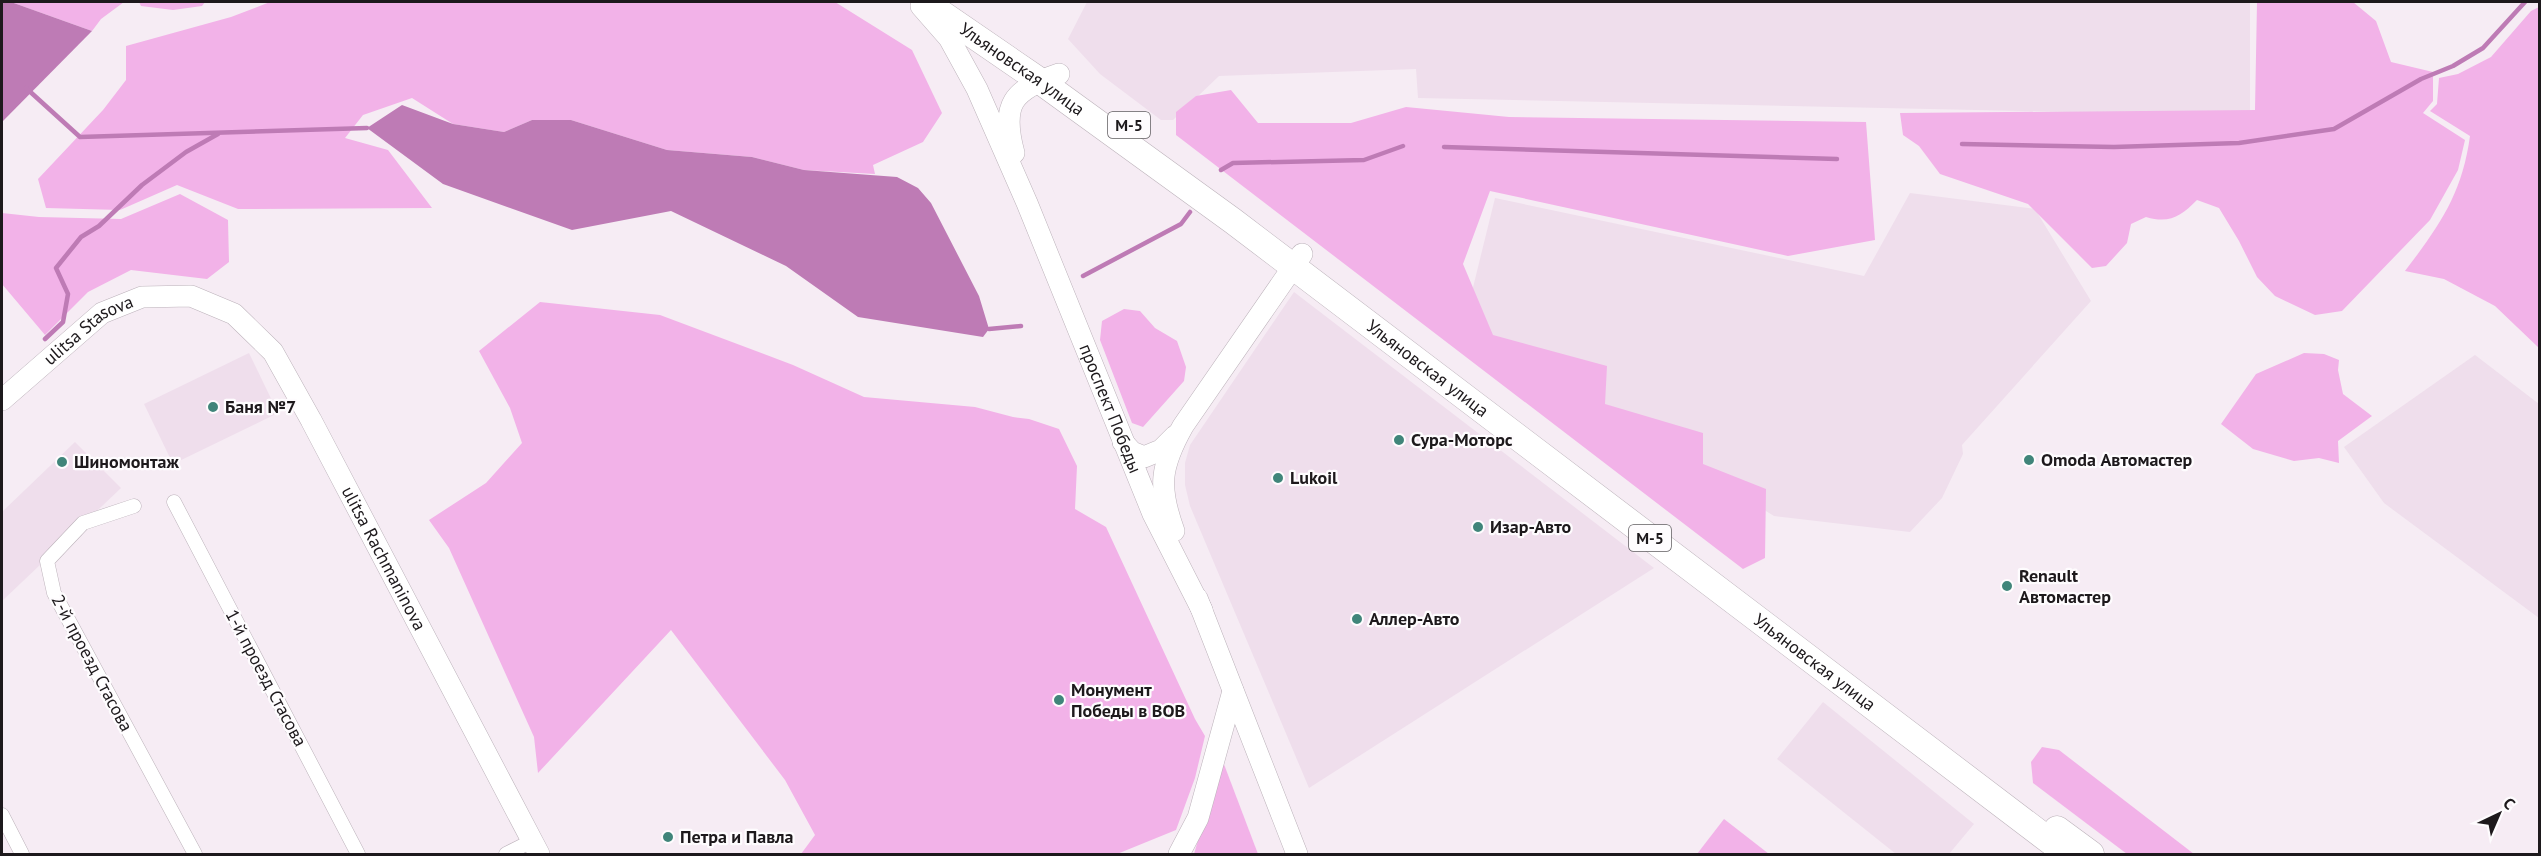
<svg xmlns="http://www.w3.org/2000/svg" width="2541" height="856" viewBox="0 0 2541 856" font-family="'PT Sans',sans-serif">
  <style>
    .built { fill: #efdeec }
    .green { fill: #f2b2e8 }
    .water { fill: #be7bb5 }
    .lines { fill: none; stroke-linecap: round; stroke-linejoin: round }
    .stream { stroke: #be7bb5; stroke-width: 4.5 }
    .street-casing { stroke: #bcb2ba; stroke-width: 15 }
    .primary-casing { stroke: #bcb2ba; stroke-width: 22 }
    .highway-casing { stroke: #bcb2ba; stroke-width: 27 }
    .street { stroke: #fff; stroke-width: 14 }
    .primary { stroke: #fff; stroke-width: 21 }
    .highway { stroke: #fff; stroke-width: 26 }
    .poi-dot { fill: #40857a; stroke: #fefcfe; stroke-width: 2 }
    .labels { text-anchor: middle; stroke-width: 4.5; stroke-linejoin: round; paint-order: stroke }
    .shield { fill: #fefcfe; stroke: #605d60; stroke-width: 1.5 }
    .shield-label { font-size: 16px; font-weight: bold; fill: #1d191c }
    .street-label { font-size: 18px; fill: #1d191c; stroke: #fefcfe }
    .poi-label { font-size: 18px; font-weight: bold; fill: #1d191c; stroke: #fefcfe; text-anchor: start }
  </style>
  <rect width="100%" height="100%" fill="#f6ecf4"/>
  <!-- built -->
  <g class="built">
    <path d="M1087,2H2250V116L1418,98L1416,69L1219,76L1173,120H1161L1100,74L1068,39Z"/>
    <path d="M1910,193L2035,209L2091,301L1962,445L1963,454L1942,498L1910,532L1774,516L1464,324L1495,198L1864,276Z"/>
    <path d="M1294,292L1654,568L1309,788L1190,506L1185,485V463L1190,445Z"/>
    <path d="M249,353L278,413L173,464L144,404Z"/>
    <path d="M2475,355L2539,404V618L2384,503L2344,447Z"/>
    <path d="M75,442L121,488L2,601V512Z"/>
    <path d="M1823,702L1974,824L1949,854H1896L1777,759Z"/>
  </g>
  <!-- green -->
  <g class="green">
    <path d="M11,2H124L101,19L92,31Z"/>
    <path d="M139,2H205L202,6L173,10L141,6Z"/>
    <path d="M270,2H835L912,50L942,113L923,142L873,165L875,174L804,170L752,157L667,150L571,120H532L504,132L453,124L412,98L363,115L345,138L388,150L432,208L238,209L177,185L120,210L46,208L38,179L103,110L126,80V46L231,17Z"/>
    <path d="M2257,2H2353L2376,21L2391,62L2433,72V101L2423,113L2465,140L2458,170L2430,220L2342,311L2315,315L2275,296L2257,277L2239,241L2219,208L2197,200C2181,216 2170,224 2146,217L2131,224L2127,243L2106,266L2092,268L2028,204L1940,174L1919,146L1903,135L1900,113L2255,110Z"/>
    <path d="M2539,7V348L2495,306L2444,279L2405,271C2440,225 2462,194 2470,136L2430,111L2437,104L2439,78L2458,74L2491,57L2531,11Z"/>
    <path d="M1231,90L1258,123H1351L1406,107L1509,117L1866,122L1875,240L1788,256L1490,191L1463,264L1493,335L1607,366L1605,404L1703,433V464L1766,489L1765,558L1743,569L1176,135V112L1196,96Z"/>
    <path d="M180,194L228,220L229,262L207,279L131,270L88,292L45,335L2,284V213L39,217L121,219Z"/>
    <path d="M540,302L660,315L793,365L864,397L975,407L1013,417L1029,419L1059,429L1077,466L1075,509L1106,527L1195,719L1205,736L1195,778L1176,830L1117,854H801L815,835L785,780L671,630L538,773L534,737L449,548L429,520L486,483L522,443L510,408L479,351Z"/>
    <path d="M1124,309L1140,311L1155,328L1177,341L1186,367L1184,381L1143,427L1132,423L1100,340L1102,321Z"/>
    <path d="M2304,353L2324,354L2339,360L2338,370L2343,394L2372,416L2338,441L2339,463L2319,458L2294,461L2253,449L2221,424L2256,374Z"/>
    <path d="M2042,747L2059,750L2194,854H2127L2033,783L2031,762Z"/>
    <path d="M1222,759L1258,854H1194Z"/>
    <path d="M1724,819L1769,854H1697Z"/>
  </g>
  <!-- water -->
  <g class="water">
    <path d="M2,2H11L92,31L2,122Z"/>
    <path d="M402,105L453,124L504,132L532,120H571L667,150L752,157L804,170L897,177L918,188L931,203L979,296L989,329L983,337L858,317L786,266L671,211L572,230L443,184L367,128Z"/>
  </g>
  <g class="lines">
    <!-- stream -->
    <g class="stream">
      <path d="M26,88L80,137L367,128"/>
      <path d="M1962,144L2114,147L2239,143L2334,129L2421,79L2453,66L2483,48L2525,2"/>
      <path d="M1444,147L1837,159"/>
      <path d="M1221,170L1233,163L1364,160L1403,146"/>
      <path d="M1083,276L1181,224L1190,212"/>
      <path d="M989,329L1021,326"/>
      <path d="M45,339L63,322L68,294L56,268L81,237L99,226L142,185L186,152L218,134"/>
    </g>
    <!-- street casing -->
    <g class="street-casing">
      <g id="street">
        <path d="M174,502L358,854"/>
        <path d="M134,506L83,523L47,561L54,593L195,854"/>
        <path d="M2,815L22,854"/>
        <path d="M506,854L532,841"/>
      </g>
    </g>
    <!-- primary casing -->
    <g class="primary-casing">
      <g id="primary">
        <path id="s1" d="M921,6L949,38L977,89L1027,203L1153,514L1202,610"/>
        <path d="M1014,153C1001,104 1012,90 1059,74"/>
        <path id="s2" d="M2,400L102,313L142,297L191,296L234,314L273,352L311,420L539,854"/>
        <path d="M1123,442L1132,452L1144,457L1161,450L1175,436"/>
        <path d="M1174,531C1158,487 1160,467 1183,426L1302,254"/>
        <path d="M1197,598L1297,854"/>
        <path d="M1179,854L1198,818L1233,691"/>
      </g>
    </g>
    <!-- highway casing -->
    <g class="highway-casing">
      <g id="highway">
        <path id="s3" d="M925,2L1040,81L1233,221L2067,854"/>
        <path d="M2057,829L2091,854"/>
      </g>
    </g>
    <!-- street -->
    <use href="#street" class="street"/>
    <!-- primary -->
    <use href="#primary" class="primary"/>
    <!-- highway -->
    <use href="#highway" class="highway"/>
  </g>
  <!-- markers -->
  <g class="poi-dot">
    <circle cx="213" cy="407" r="6"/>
    <circle cx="1399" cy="440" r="6"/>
    <circle cx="2029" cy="460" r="6"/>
    <circle cx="62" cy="462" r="6"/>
    <circle cx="1278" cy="478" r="6"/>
    <circle cx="1478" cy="527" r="6"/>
    <circle cx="2007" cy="586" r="6"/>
    <circle cx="1357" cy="619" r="6"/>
    <circle cx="1059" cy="700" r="6"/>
    <circle cx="668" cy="837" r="6"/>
  </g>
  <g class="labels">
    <!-- shield labels -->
    <g class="shield">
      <rect x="1108" y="112" width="42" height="26" rx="4.5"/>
      <rect x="1629" y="525" width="42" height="26" rx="4.5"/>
    </g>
    <g class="shield-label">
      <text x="1129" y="131">М-5</text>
      <text x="1650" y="544">М-5</text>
    </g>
    <!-- street labels -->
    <g class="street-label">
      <text dy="6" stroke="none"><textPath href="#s3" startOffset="118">Ульяновская улица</textPath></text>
      <text dy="6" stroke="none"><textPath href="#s2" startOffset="112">ulitsa Stasova</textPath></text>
      <text dy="6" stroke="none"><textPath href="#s3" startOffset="622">Ульяновская улица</textPath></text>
      <text dy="6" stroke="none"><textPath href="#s1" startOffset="447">проспект Победы</textPath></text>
      <text dy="6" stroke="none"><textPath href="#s2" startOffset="560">ulitsa Rachmaninova</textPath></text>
      <text transform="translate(92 663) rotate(62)" y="6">2-й проезд Стасова</text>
      <text dy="6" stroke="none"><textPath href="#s3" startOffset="1108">Ульяновская улица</textPath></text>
      <text transform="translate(266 678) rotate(62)" y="6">1-й проезд Стасова</text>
    </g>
    <!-- poi labels -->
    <g class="poi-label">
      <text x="225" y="413">Баня №7</text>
      <text x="1411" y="446">Сура-Моторс</text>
      <text x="2041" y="466">Omoda Автомастер</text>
      <text x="74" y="468">Шиномонтаж</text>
      <text x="1290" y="484">Lukoil</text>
      <text x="1490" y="533">Изар-Авто</text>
      <text x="2019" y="582">Renault<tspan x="2019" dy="21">Автомастер</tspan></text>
      <text x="1369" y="625">Аллер-Авто</text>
      <text x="1071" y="696">Монумент<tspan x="1071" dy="21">Победы в ВОВ</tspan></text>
      <text x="680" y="843">Петра и Павла</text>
    </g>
  </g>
  <!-- border -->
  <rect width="2541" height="856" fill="none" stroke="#1d191c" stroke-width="6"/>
  <!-- north arrow -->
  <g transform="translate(2499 814) rotate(44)" stroke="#fefcfe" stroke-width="4.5" paint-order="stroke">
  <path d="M0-4.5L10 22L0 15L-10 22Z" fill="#1d191c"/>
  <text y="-9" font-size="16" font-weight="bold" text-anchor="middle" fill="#1d191c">С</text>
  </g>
</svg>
